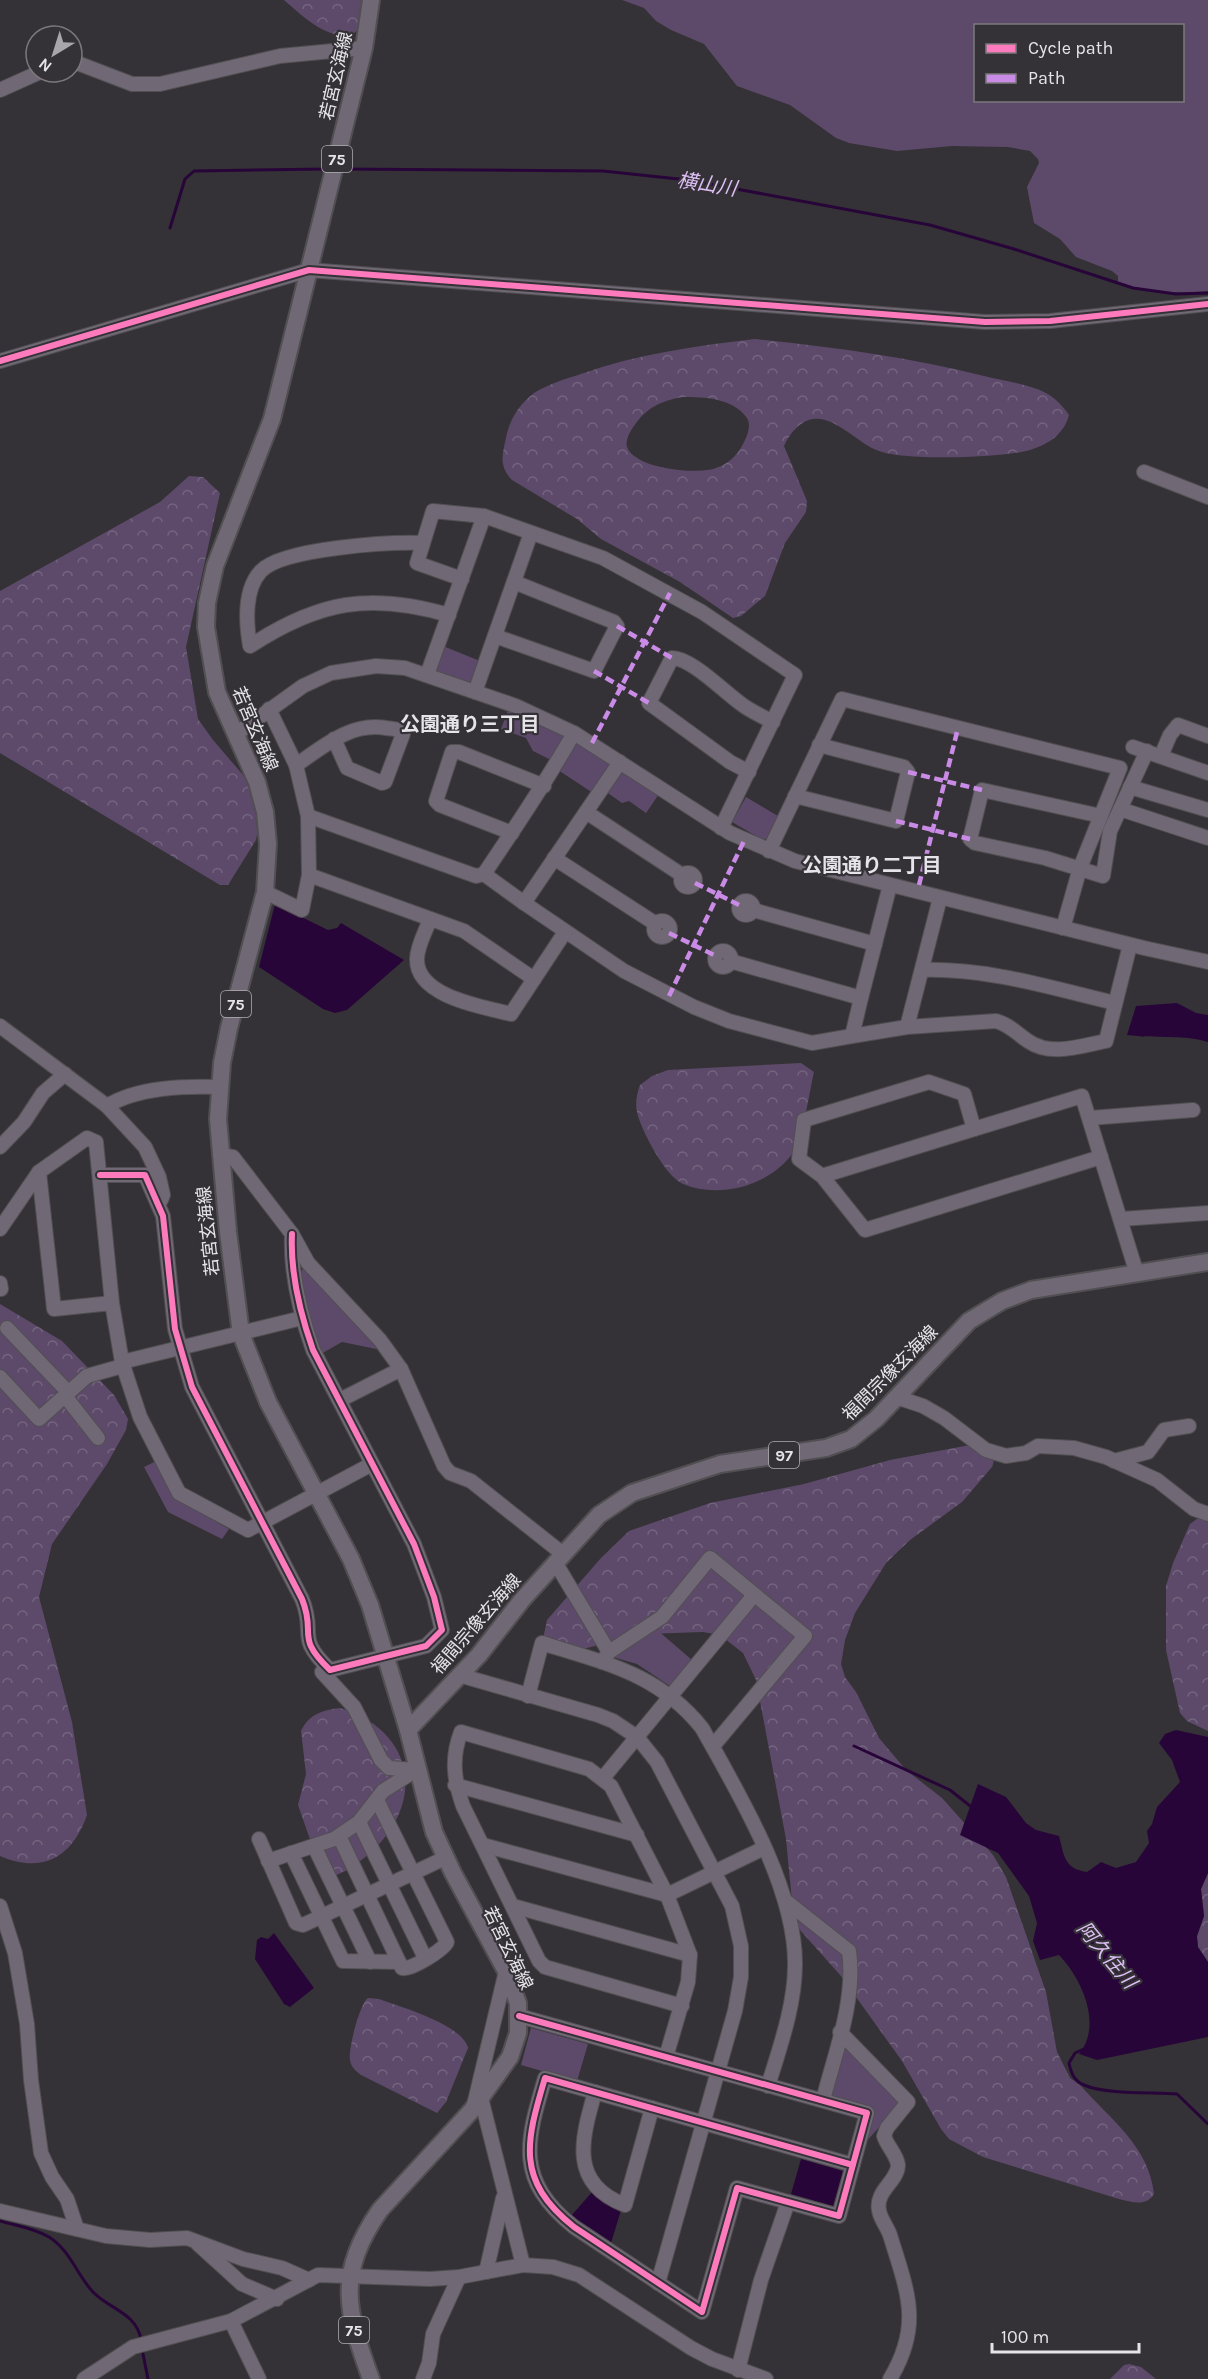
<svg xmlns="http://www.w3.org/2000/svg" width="1208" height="2379" viewBox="0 0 1208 2379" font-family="Karla,'Noto Sans JP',sans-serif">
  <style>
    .forest { fill: url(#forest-crowns); fill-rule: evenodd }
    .green { fill: #5d4a6a; fill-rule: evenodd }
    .water { fill: #280539 }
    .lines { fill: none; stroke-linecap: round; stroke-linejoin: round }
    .stream { stroke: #280539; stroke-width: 3 }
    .minor-casing { stroke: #514f52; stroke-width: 16 }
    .major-casing { stroke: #514f52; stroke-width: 20 }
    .minor { stroke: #706875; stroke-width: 14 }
    .major { stroke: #706975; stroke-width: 16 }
    .quiet { stroke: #ca8be6; stroke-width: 4.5; stroke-dasharray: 9 4.5; stroke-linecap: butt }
    .cycleway-casing { stroke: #343137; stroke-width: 10 }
    .cycleway { stroke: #fd7abc; stroke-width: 6 }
    .labels { text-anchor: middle; stroke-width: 4.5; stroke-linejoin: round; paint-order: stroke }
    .shield { fill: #343137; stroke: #b1aeb4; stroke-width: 1.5 }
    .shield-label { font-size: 16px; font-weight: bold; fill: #e7e4e9 }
    .street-label { font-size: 18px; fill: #e7e4e9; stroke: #343137 }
    .water-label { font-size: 20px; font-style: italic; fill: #ddbff4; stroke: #343137 }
    .neighbourhood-label { font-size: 20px; font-weight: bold; fill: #e7e4e9; stroke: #343137 }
  </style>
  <defs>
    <pattern id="forest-crowns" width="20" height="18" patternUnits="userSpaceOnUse" patternTransform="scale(1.5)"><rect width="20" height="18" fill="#5d4a6a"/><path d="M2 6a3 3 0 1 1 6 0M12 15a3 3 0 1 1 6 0" fill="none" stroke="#74647f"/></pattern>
  </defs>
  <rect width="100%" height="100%" fill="#343236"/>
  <!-- forest -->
  <g class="forest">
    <path d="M284,0H365L364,24L351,36C323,37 304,17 284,0Z"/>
    <path d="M755,339C833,347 909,357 984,376C1004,381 1028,384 1046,393C1055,398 1063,406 1069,415C1064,434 1049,444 1030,450C1003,458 905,461 879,451C858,444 836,416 813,419C799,421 789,435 784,446L807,501L806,512L785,543L765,596L741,616L733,618L680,582L601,539L577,519L512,480C499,466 502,456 506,438C509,421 519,404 534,393C549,384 565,379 581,374C637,354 695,346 755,339ZM683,397C704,397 733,398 747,418C751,425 748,434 745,440C739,453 731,463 716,468C697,475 635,469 627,447C625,441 630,431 634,426C647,407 661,401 683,397Z"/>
    <path d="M189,476L203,477L220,493L186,647L198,719L213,740L249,782L260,818L256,840L228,885H220L0,753V591L160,502Z"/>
    <path d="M801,1063L814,1072C810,1089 803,1135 796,1148C775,1184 721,1200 683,1184C665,1176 641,1130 637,1112C635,1103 637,1093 640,1085L652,1076L668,1070Z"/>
    <path d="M0,1304L62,1341L114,1395L128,1419L126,1430L107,1464L52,1544L39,1597L72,1722L87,1815C72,1858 42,1874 0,1856Z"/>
    <path d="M970,1445L991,1452L994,1460L992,1467L962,1502L910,1540L886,1563L855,1613L845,1640L841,1664L845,1677L856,1692L879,1738L906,1770L942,1798L993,1855L1006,1877L1046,1992L1057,2052L1070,2078L1080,2085C1110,2119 1149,2146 1154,2194C1146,2207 1132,2202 1119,2199L983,2157L949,2139L941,2129L902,2061L841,1976L800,1930L794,1922L786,1839L756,1680L743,1653L720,1635L703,1632L645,1634L570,1652L543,1639L547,1620L601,1558L629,1531L710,1503L804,1484L890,1460Z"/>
    <path d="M1208,1511V1731L1187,1721L1180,1713L1166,1650V1586L1173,1563L1190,1524Z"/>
    <path d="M340,1708C416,1731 426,1804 369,1854C357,1864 341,1877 324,1877L316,1869L312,1845L298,1805L306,1774L301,1731C309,1714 323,1710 340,1708Z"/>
    <path d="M1208,1873V1962L1198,1947L1197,1936L1204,1916L1201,1889Z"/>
    <path d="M368,1998L379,1999C401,2007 463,2025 468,2048L446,2102L437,2113L361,2075C355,2070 351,2067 350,2060C348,2049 360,2003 368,1998Z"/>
    <path d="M1129,2364L1141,2367L1156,2379H1110L1124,2365Z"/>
  </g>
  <!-- green -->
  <g class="green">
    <path d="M622,0H1208V291C1181,294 1144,292 1118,282V276L1112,271L1076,257L1060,239L1034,223L1027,187L1039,163L1038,159L1030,151L1008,147L952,146L897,151L849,143L836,138L790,105L737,86L704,44L671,30L656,21L644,8ZM976,26H1182V100H976Z"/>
    <path d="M443,646L480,661L473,681L466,684L437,674L434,668Z"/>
    <path d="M508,710L537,721L563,735L564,740L553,761L533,751L526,738L501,729Z"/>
    <path d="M578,741L609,761L611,767L593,793L558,770L572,743Z"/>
    <path d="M624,770L659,794L646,813L629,801L622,803L605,791L619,771Z"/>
    <path d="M746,797L778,816L768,838L763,840L732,822Z"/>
    <path d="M305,1266L381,1350L342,1342L319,1355L303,1311L299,1274Z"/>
    <path d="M156,1461L174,1498L229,1529L222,1539L168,1512L144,1467Z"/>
    <path d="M656,1629L692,1660L670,1686L637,1664L613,1657Z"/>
    <path d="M531,2028L588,2044L577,2081L521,2065Z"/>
    <path d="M844,2043L902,2102L863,2145L874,2109L829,2096Z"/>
  </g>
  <!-- water -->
  <g class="water">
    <path d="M275,904L328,930L337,928L341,923L404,960L347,1010L335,1013L323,1009L259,967Z"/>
    <path d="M1177,1003L1196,1013L1208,1015V1042C1182,1034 1154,1039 1127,1035L1136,1006Z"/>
    <path d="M1176,1730L1208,1737V1873L1201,1889L1204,1916L1197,1936L1198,1947L1208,1962V2037L1097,2060L1079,2054C1103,2025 1082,1979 1059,1955L1040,1960L1033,1941L1037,1923L1029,1896L998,1853L960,1835L978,1784L1006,1797L1026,1823L1036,1830L1059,1836C1064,1855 1064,1869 1087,1872L1101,1862L1116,1868L1136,1862L1149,1843L1147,1831L1152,1824L1157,1807L1180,1782L1172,1760L1159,1743L1165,1734Z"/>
    <path d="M274,1933L314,1988L290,2007L284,2004L255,1959L257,1940L261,1937L268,1939Z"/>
    <path d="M801,2159L843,2171L833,2206L791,2194Z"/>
    <path d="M592,2192L622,2207L611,2243L571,2216Z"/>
  </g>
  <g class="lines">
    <!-- stream -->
    <g class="stream">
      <path d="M340,169L603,171L688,180L930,225L1014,249L1133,288L1176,294L1208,293"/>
      <path d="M170,228L185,179L194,171L327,169"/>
      <path d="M854,1746L950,1790L974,1809"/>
      <path d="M1086,2048L1075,2053L1069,2063C1071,2073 1074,2081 1084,2085C1107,2095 1152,2092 1177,2094L1208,2124"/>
      <path d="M0,2221C17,2226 34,2228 49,2237C71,2251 76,2274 93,2292C109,2309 137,2313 141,2340"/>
      <path d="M142,2349L148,2379"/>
    </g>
    <!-- minor casing -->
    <g class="minor-casing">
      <g id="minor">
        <path d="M72,61L132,84H160L280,56L364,48"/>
        <path d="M0,90L40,72"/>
        <path d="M0,361L309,270L985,322L1050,321L1208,304"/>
        <path d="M1144,472L1208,497"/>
        <path d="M422,543C389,542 283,548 261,571C244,589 246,623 250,646C319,601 370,592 449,615"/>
        <path d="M462,579L417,563L433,511L484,516L603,558L702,612L795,675L721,828"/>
        <path d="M495,636L594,671L617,626L614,622L514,582"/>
        <path d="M427,675L484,516"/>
        <path d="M475,692L531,533"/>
        <path d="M269,709L296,765L308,816L476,876L484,874C515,828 546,782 574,733"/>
        <path d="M236,734L303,686L331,673L376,666L405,668L516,706L574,733L730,833L795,861L1144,948L1208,962"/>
        <path d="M1133,747L1208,773"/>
        <path d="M1161,756L1170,735L1178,725L1208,736"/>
        <path d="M296,765C323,747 350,722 386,728C393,729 398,728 403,734L385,782L382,783L347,768L334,739"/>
        <path d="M749,772L730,762L649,703L672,658C692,658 726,694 744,706C753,712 763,717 773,722"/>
        <path d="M1130,787L1208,810"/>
        <path d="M795,796L896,821L908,772L904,767L819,745"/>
        <path d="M1120,809L1208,838"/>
        <path d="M586,812L682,875"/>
        <path d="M308,816L309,875L464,931L534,979"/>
        <path d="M1101,816L982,790L970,839L975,843L1045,858L1103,876L1110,831L1147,751"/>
        <path d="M512,833L440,805L436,801L452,752H459L544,786"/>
        <path d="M769,851L842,699L1120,768L1080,868L1063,928"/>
        <path d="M554,858L656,924"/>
        <circle cx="688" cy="880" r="7"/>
        <path d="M484,874L524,903L620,762"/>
        <path d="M265,892L302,910L309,875"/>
        <circle cx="746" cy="908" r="7"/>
        <path d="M524,903L624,971L694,1007L729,1021L812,1043L852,1036L861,998L730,961"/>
        <path d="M753,910L875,944"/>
        <path d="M430,919C426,931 417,946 417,959C416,997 484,1007 511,1014L565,932"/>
        <circle cx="662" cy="929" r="8"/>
        <circle cx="723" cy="959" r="8"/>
        <path d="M922,970C989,968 1051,988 1115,1003"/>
        <path d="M861,998L890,885"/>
        <path d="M0,1026L107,1106L145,1147L159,1177L163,1195L161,1200"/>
        <path d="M907,1027L996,1021C1010,1025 1016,1033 1028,1041C1051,1057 1080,1046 1106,1041L1130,945"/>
        <path d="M852,1036L907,1027L940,898"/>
        <path d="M107,1106C138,1087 184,1086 219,1087"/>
        <path d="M1090,1118L1193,1110"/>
        <path d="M974,1129L1082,1096L1137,1274"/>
        <path d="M0,1147L24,1122L43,1093L65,1074"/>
        <path d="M220,1155L233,1157L292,1234L308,1263L380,1340L401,1369L444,1466L450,1473L471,1481L563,1554"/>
        <path d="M100,1175H145L163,1216L175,1329L192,1387L302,1599C317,1636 294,1635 330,1670L426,1646L442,1630L434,1597L414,1544L313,1350C300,1313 290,1274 292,1234"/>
        <path d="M822,1176L974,1129L964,1094L929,1082L804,1120L799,1159L822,1176L865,1230L1101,1157"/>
        <path d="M1121,1219L1208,1213"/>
        <path d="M0,1229L39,1172"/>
        <path d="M0,1283L1,1289"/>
        <path d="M112,1303L54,1309L39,1172L87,1138L96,1142L112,1303L122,1362L140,1417L179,1493L248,1530L372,1464"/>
        <path d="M7,1328L68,1392"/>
        <path d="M0,1377L39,1419L87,1376L119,1367L122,1362L302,1318"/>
        <path d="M65,1396L98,1438"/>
        <path d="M896,1397L923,1406L944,1418L986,1450L1006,1456L1026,1453L1038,1446L1074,1448L1106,1457L1157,1480L1194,1509L1208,1514"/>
        <path d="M340,1400L401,1369"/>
        <path d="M1114,1461L1148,1452L1164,1430L1189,1426"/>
        <path d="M555,1562L609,1652"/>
        <path d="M602,1662L609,1652L662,1617L710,1558L805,1636L713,1746"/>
        <path d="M322,1672L354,1707L381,1760L389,1768L416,1770"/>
        <path d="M459,1675L598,1715L613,1721L637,1737L657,1762L732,1906L741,1946V1977L735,2011L658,2283"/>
        <path d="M528,1696L542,1643C605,1663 659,1674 702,1728C739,1794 796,1889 795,1965C795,2005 780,2047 768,2086"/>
        <path d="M603,1778L754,1595"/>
        <path d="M455,1785L637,1835"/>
        <path d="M377,1800L447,1942C443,1950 410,1971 402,1968L399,1962"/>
        <path d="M359,1822L425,1958"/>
        <path d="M259,1839L296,1923L303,1925L445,1858"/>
        <path d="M483,1845L667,1895L764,1848"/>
        <path d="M314,1846L370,1962"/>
        <path d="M291,1853L343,1961L399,1962L339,1836"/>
        <path d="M268,1861L334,1839L359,1822L383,1791L416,1770"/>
        <path d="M787,1902L849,1951C856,2000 835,2053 823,2100"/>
        <path d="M0,1906L15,1953L27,2024L31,2080L41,2153L52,2177L67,2199L77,2229"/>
        <path d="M513,1906L690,1955"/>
        <path d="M519,2016L867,2113L839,2216L737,2188L702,2312L574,2227C515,2180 526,2142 545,2078L853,2165"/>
        <path d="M840,2032L908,2102L887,2128L884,2136C887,2146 897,2155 898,2165C898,2181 875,2191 879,2210C880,2219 887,2226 890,2235C907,2291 923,2324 890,2379"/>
        <path d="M666,2057L688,1982L690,1955L667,1895L611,1786L589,1769L461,1732C451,1758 454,1780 463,1806L539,1961L545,1967L682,2006"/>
        <path d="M595,2092C582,2138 568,2183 625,2205L652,2108"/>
        <path d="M481,2098L523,2265"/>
        <path d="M474,2105L506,1971"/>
        <path d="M0,2211L106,2236L150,2240L187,2238L243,2259L282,2268L309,2280"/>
        <path d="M198,2244L242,2284L277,2299"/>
        <path d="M486,2272L503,2198"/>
        <path d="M231,2321L259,2379"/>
        <path d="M738,2370L761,2280L788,2202"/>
        <path d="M84,2379L133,2347L231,2321L318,2275L430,2279L459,2277L523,2265L553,2267L579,2275L691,2348L712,2359L766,2379"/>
        <path d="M423,2379L429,2363L433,2334L459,2277"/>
      </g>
    </g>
    <!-- major casing -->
    <g class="major-casing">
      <g id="major">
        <path d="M408,1730L479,1655L522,1600L599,1515L632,1493L720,1464L826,1448L851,1439L876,1419L969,1321L1002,1301L1031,1290L1208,1262"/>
        <path d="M371,2379C346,2310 336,2274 380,2210L472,2110L510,2057L518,2033V2003L506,1971L453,1873L434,1832L408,1730L370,1605L351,1559L268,1402L241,1334L228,1232L218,1119L222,1063L229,1028L265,892L268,844L265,812L257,782L217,692L206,627L207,603L215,566L272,419L364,48L371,0"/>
      </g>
    </g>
    <!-- minor -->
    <use href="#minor" class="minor"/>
    <!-- major -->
    <use href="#major" class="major"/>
    <!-- quiet -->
    <g class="quiet">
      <path d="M617,626L672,658"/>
      <path d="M594,671L649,703"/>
      <path d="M592,743L670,593"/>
      <path d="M908,772L982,790"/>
      <path d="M896,821L970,839"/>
      <path d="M695,883L739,905"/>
      <path d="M919,885L958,728"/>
      <path d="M669,933L716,956"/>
      <path d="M669,996L744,841"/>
    </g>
    <!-- cycleway casing -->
    <g class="cycleway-casing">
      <g id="cycleway">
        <path d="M0,361L309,270L985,322L1050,321L1208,304"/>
        <path d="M100,1175H145L163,1216L175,1329L192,1387L302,1599C317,1636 294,1635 330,1670L426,1646L442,1630L434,1597L414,1544L313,1350C300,1313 290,1274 292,1234"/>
        <path d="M519,2016L867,2113L839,2216L737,2188L702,2312L574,2227C515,2180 526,2142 545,2078L853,2165"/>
      </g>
    </g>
    <!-- cycleway -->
    <use href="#cycleway" class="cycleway"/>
  </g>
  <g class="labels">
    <!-- shield labels -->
    <g class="shield">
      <rect x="322" y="146" width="30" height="26" rx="4.5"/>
      <rect x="221" y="991" width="30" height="26" rx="4.5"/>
      <rect x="769" y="1442" width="30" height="26" rx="4.5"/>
      <rect x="339" y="2317" width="30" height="26" rx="4.5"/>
    </g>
    <g class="shield-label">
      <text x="337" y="165">75</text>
      <text x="236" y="1010">75</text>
      <text x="784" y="1461">97</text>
      <text x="354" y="2336">75</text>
    </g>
    <!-- street labels -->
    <g class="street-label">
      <text transform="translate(336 76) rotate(-77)" y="6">若宮玄海線</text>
      <text transform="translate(255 729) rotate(67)" y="6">若宮玄海線</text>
      <text transform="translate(208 1231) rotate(-96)" y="6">若宮玄海線</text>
      <text transform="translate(890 1373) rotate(-45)" y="6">福間宗像玄海線</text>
      <text transform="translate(476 1624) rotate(-49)" y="6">福間宗像玄海線</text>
      <text transform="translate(508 1948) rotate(64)" y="6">若宮玄海線</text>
    </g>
    <!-- water labels -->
    <g class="water-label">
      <text transform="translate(707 184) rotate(9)" y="7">横山川</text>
      <text transform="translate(1107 1955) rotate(50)" y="7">阿久住川</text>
    </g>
    <!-- neighbourhood labels -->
    <g class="neighbourhood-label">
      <text x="470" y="731">公園通り三丁目</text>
      <text x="872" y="872">公園通り二丁目</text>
    </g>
  </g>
  <!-- legend -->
  <rect x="974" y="24" width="210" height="78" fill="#343137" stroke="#7c797e" stroke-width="1.5"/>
  <rect x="986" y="44" width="30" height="9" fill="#fd7abc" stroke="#7c797e" stroke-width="1.5"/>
  <text x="1028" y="54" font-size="18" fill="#e7e4e9">Cycle path</text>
  <rect x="986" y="74" width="30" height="9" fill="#ca8be6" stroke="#7c797e" stroke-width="1.5"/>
  <text x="1028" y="84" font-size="18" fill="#e7e4e9">Path</text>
  <!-- north arrow -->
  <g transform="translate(54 54) rotate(218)"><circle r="28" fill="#343137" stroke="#7c797e" stroke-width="1.5"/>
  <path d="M0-4.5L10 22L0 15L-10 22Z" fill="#a8a6aa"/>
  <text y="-9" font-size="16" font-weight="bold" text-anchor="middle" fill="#e7e4e9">N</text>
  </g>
  <!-- scale -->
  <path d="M992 2343v9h147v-9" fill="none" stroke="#e7e4e9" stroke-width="3"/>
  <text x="1001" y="2343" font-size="18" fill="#e7e4e9" stroke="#343137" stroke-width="4.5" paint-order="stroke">100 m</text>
</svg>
